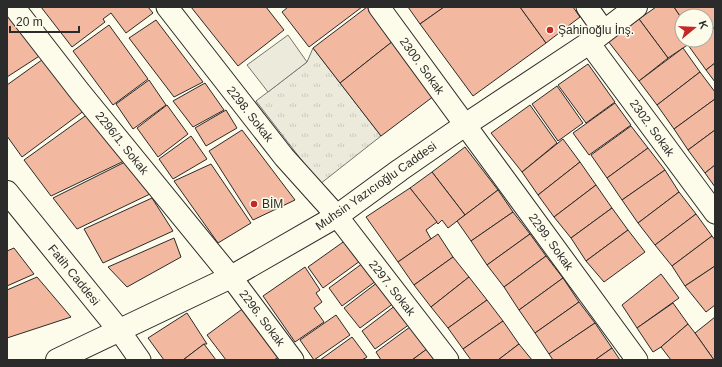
<svg xmlns="http://www.w3.org/2000/svg" width="722" height="367" viewBox="0 0 722 367" font-family="Arial,sans-serif">
  <style>
    .grass { fill: url(#grass-tufts); stroke: #74746e }
    .pitch { fill: #ecebdb; stroke: #74746e }
    .building { fill: #f2b8a0; stroke: #2b2b2b }
    .lines { fill: none; stroke-linecap: round; stroke-linejoin: round }
    .minor-casing { stroke: #2b2b2b; stroke-width: 23 }
    .secondary-casing { stroke: #2b2b2b; stroke-width: 24 }
    .minor { stroke: #fdfbea; stroke-width: 21 }
    .secondary { stroke: #fdfbea; stroke-width: 22 }
    .poi-dot { fill: #c62828; stroke: #fdfbea; stroke-width: 1.5 }
    .labels { text-anchor: middle; stroke-width: 3; stroke-linejoin: round; paint-order: stroke }
    .poi-label { font-size: 12px; fill: #2b2b2b; stroke: #fdfbea; text-anchor: start }
    .street-label { font-size: 12px; fill: #2b2b2b; stroke: #fdfbea }
  </style>
  <defs>
    <pattern id="grass-tufts" width="24" height="20" patternUnits="userSpaceOnUse"><rect width="24" height="20" fill="#ecebdb"/><path d="M3 7l-1-3M5 7V3M7 7l1-3M15 17l-1-3M17 17v-4M19 17l1-3" fill="none" stroke="#cbcabc"/></pattern>
  </defs>
  <rect width="100%" height="100%" fill="#fdfbea"/>
  <!-- grass -->
  <path class="grass" d="M313,48L381,136L320,184L256,101L307,62Z"/>
  <!-- pitch -->
  <path class="pitch" d="M288,35L307,62L268,92L247,65Z"/>
  <!-- building -->
  <g class="building">
    <path d="M41,7H148L153,13L126,33L111,13L103,19L105,22L72,47Z"/>
    <path d="M191,7H266L284,30L238,66Z"/>
    <path d="M288,7H362L309,47L282,12Z"/>
    <path d="M367,7L393,41L340,83L313,48Z"/>
    <path d="M408,7H444L420,24Z"/>
    <path d="M444,7H520L546,43L473,96L420,24Z"/>
    <path d="M520,7H573L580,17L546,43Z"/>
    <path d="M656,7H674L682,19V40H695L668,58L639,19Z"/>
    <path d="M674,7H715V27L706,33V16H682V19Z"/>
    <path d="M7,8L41,55L7,77Z"/>
    <path d="M639,19L668,58L639,81L608,41Z"/>
    <path d="M156,20L203,82L174,97L129,38Z"/>
    <path d="M109,25L148,79L113,105L73,51Z"/>
    <path d="M715,27V63L706,70L688,45L695,40H706V33Z"/>
    <path d="M393,41L434,96L381,136L340,83Z"/>
    <path d="M683,48L700,72L657,105L639,81Z"/>
    <path d="M46,57L85,110L22,157L7,136V85Z"/>
    <path d="M715,63V82L706,70Z"/>
    <path d="M588,64L615,102L586,123L558,85Z"/>
    <path d="M700,72L715,92V99L674,129L657,105Z"/>
    <path d="M149,80L166,105L133,129L116,104Z"/>
    <path d="M205,83L224,110L193,127L173,101Z"/>
    <path d="M557,86L583,123L558,141L532,104Z"/>
    <path d="M715,99V130L688,150L674,129Z"/>
    <path d="M615,103L631,125L589,155L573,133Z"/>
    <path d="M167,105L188,134L158,157L137,128Z"/>
    <path d="M530,105L557,143L522,172L491,133Z"/>
    <path d="M226,110L237,128L206,146L195,128Z"/>
    <path d="M88,114L124,161L51,196L24,160Z"/>
    <path d="M631,126L648,148L607,178L591,155Z"/>
    <path d="M242,130L295,200L253,220L209,151Z"/>
    <path d="M715,130V165L705,173L688,150Z"/>
    <path d="M191,136L207,159L173,179L159,159Z"/>
    <path d="M563,139L580,162L538,195L522,172Z"/>
    <path d="M465,147L498,190L465,215L432,172Z"/>
    <path d="M648,148L665,170L622,200L607,178Z"/>
    <path d="M125,162L150,194L77,229L53,198Z"/>
    <path d="M580,162L596,185L554,217L538,195Z"/>
    <path d="M211,164L251,223L218,243L174,181Z"/>
    <path d="M715,165V187L705,173Z"/>
    <path d="M665,170L679,192L638,223L622,200Z"/>
    <path d="M432,172L465,215L448,228L442,220L438,224L410,188Z"/>
    <path d="M596,185L612,208L571,238L554,217Z"/>
    <path d="M410,188L437,222L426,230L431,239L398,262L366,217Z"/>
    <path d="M498,190L513,212L471,241L457,221Z"/>
    <path d="M679,192L696,214L655,245L638,223Z"/>
    <path d="M152,198L173,231L103,263L84,229Z"/>
    <path d="M612,208L628,230L586,261L571,238Z"/>
    <path d="M513,212L530,234L487,265L471,241Z"/>
    <path d="M696,214L712,236L672,266L655,245Z"/>
    <path d="M628,230L645,252L604,282L586,261Z"/>
    <path d="M438,234L453,257L414,285L398,262Z"/>
    <path d="M530,234L546,256L504,287L487,265Z"/>
    <path d="M712,236L715,240V266L685,286L672,266Z"/>
    <path d="M174,238L181,257L127,287L108,267Z"/>
    <path d="M346,240L360,261L323,288L308,267Z"/>
    <path d="M14,248L34,274L7,286V251Z"/>
    <path d="M546,256L563,278L519,310L504,287Z"/>
    <path d="M453,257L469,277L431,307L414,285Z"/>
    <path d="M363,263L376,281L342,306L329,288Z"/>
    <path d="M715,266V305L706,312L685,286Z"/>
    <path d="M305,267L320,290L316,293L322,302L314,308L324,322L295,342L263,296Z"/>
    <path d="M661,274L679,298L637,328L622,305Z"/>
    <path d="M37,277L71,317L7,338V290Z"/>
    <path d="M469,277L487,300L448,328L431,307Z"/>
    <path d="M563,278L579,302L535,333L519,310Z"/>
    <path d="M378,282L394,303L360,328L344,308Z"/>
    <path d="M487,300L503,321L463,349L448,328Z"/>
    <path d="M579,302L595,323L549,354L535,333Z"/>
    <path d="M673,303L688,324L661,347L653,352L637,328Z"/>
    <path d="M396,305L410,324L375,349L362,331Z"/>
    <path d="M245,307L280,356L274,360H226L207,335Z"/>
    <path d="M187,313L207,344H204L183,360H164L148,338Z"/>
    <path d="M336,315L350,335L314,360L300,340Z"/>
    <path d="M715,317V360H714L695,333Z"/>
    <path d="M503,321L519,344L498,360H471L463,349Z"/>
    <path d="M595,323L612,348L595,360H553L549,354Z"/>
    <path d="M414,324L431,346L412,360H381L376,352Z"/>
    <path d="M688,324L695,333L714,360H671L661,347Z"/>
    <path d="M352,337L367,357L362,360H320Z"/>
    <path d="M204,344L216,360H183Z"/>
    <path d="M519,344L532,360H498Z"/>
    <path d="M431,346L441,360H412Z"/>
    <path d="M612,348L620,360H595Z"/>
  </g>
  <g class="lines">
    <!-- minor casing -->
    <g class="minor-casing">
      <g id="minor">
        <path d="M14,7L80,92L231,277L293,360"/>
        <path d="M167,7L284,157L337,216L448,360"/>
        <path d="M379,7L637,360"/>
        <path d="M587,7L604,31"/>
        <path d="M589,43L715,213"/>
        <path d="M119,330L140,360"/>
      </g>
    </g>
    <!-- secondary casing -->
    <g class="secondary-casing">
      <g id="secondary">
        <path d="M7,192L119,330"/>
        <path d="M57,360L231,277L337,216L400,170L465,125L589,43L636,7"/>
      </g>
    </g>
    <!-- minor -->
    <use href="#minor" class="minor"/>
    <!-- secondary -->
    <use href="#secondary" class="secondary"/>
  </g>
  <!-- markers -->
  <g class="poi-dot">
    <circle cx="550" cy="30" r="4"/>
    <circle cx="254" cy="204" r="4"/>
  </g>
  <g class="labels">
    <!-- poi labels -->
    <g class="poi-label">
      <text x="558" y="34">Şahinoğlu İnş.</text>
      <text x="262" y="208">BİM</text>
    </g>
    <!-- street labels -->
    <g class="street-label">
      <text transform="translate(422 66) rotate(54)" y="4">2300. Sokak</text>
      <text transform="translate(250 114) rotate(52)" y="4">2298. Sokak</text>
      <text transform="translate(652 128) rotate(54)" y="4">2302. Sokak</text>
      <text transform="translate(122 143) rotate(51)" y="4">2296/1. Sokak</text>
      <text transform="translate(376 186) rotate(-35)" y="4">Muhsin Yazıcıoğlu Caddesi</text>
      <text transform="translate(551 242) rotate(54)" y="4">2299. Sokak</text>
      <text transform="translate(74 275) rotate(51)" y="4">Fatih Caddesi</text>
      <text transform="translate(392 288) rotate(52)" y="4">2297. Sokak</text>
      <text transform="translate(262 318) rotate(53)" y="4">2296. Sokak</text>
    </g>
  </g>
  <!-- border -->
  <rect width="722" height="367" fill="none" stroke="#2b2b2b" stroke-width="16"/>
  <!-- north arrow -->
  <g transform="translate(694 28) rotate(72)"><circle r="19" fill="#fdfbea" stroke="#a9a89e"/>
  <path d="M0-3L7 15L0 10L-7 15Z" fill="#c62828"/>
  <text y="-6" font-size="11" font-weight="bold" text-anchor="middle" fill="#2b2b2b">K</text>
  </g>
  <!-- scale -->
  <path d="M10 26v6h69v-6" fill="none" stroke="#2b2b2b" stroke-width="2"/>
  <text x="16" y="26" font-size="12" fill="#2b2b2b" stroke="#fdfbea" stroke-width="3" paint-order="stroke">20 m</text>
</svg>
